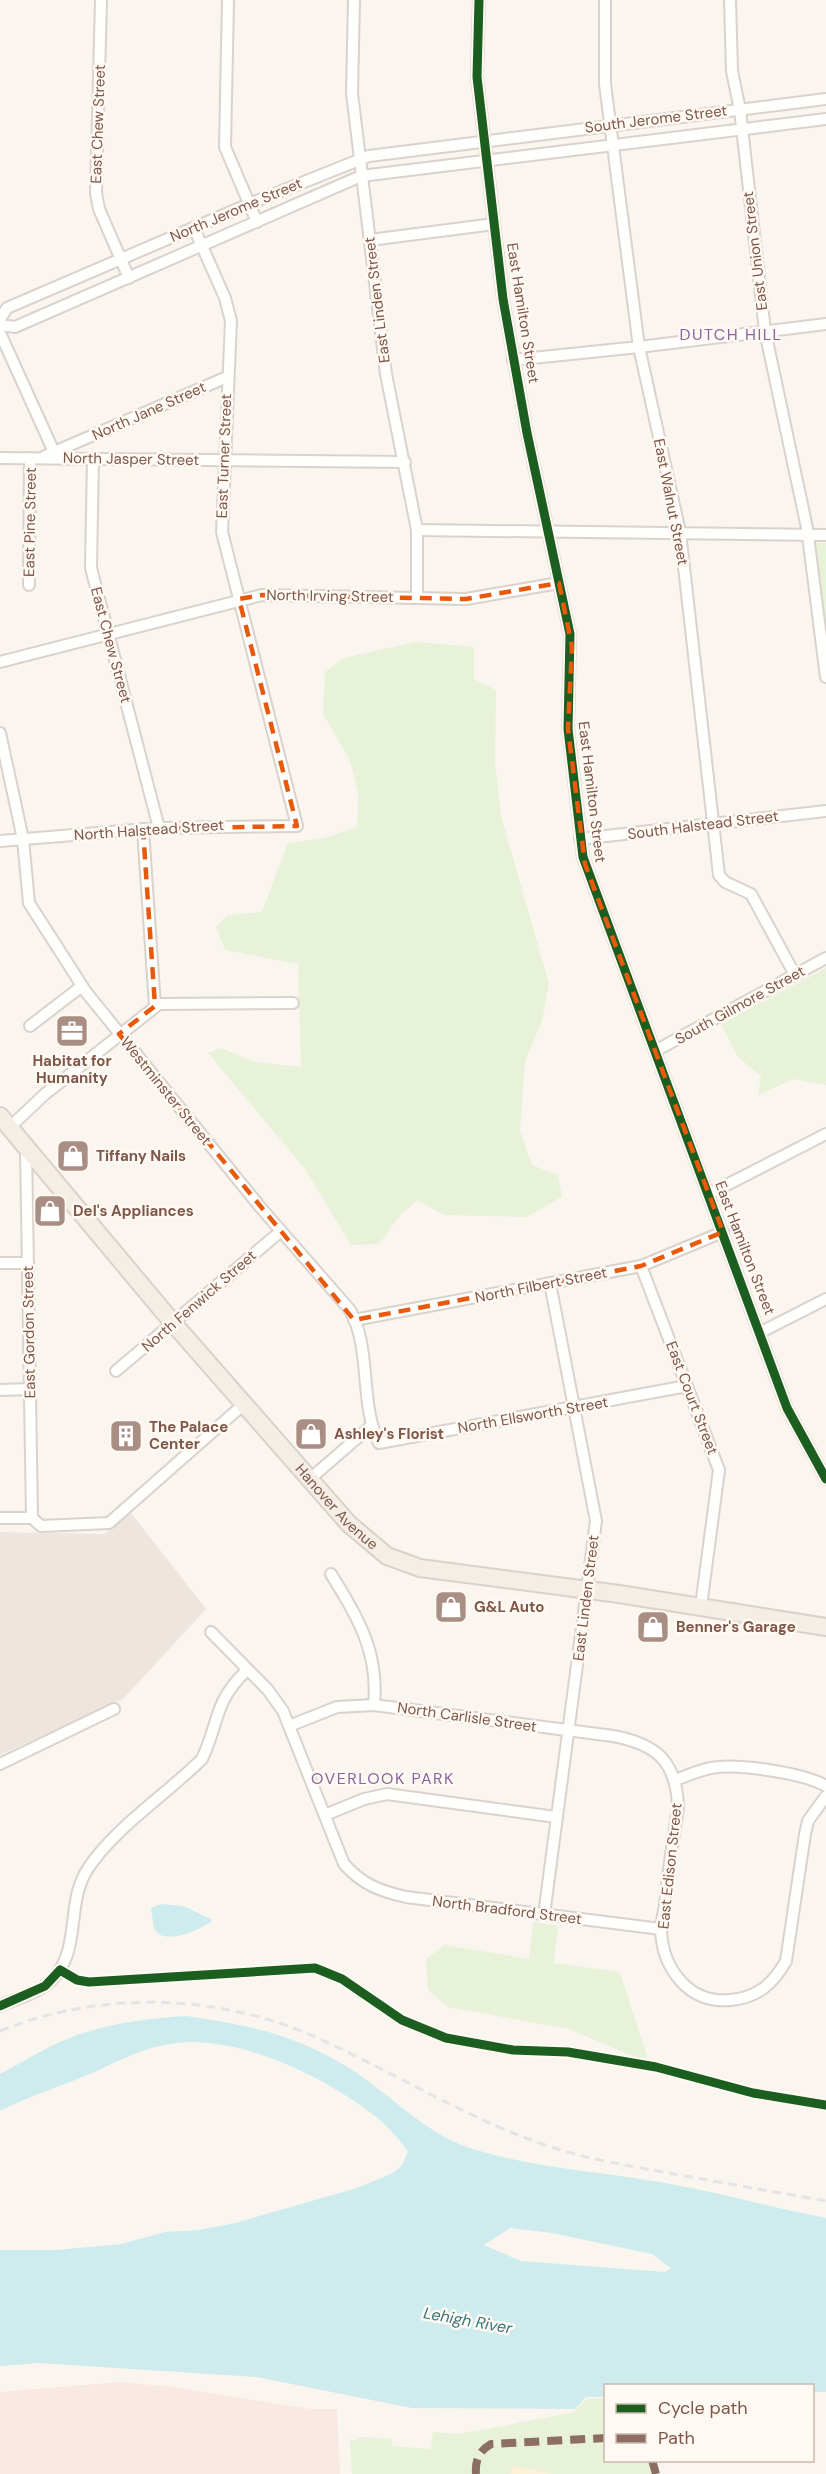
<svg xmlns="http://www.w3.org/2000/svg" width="826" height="2474" viewBox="0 0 826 2474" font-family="'DM Sans',sans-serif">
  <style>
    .commercial { fill: #fae9e3 }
    .industrial { fill: #ede5de }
    .green { fill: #e8f2d8 }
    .sand { fill: #fdf1d7 }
    .water { fill: #ceeced; fill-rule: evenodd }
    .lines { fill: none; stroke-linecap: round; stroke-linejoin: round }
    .street-casing { stroke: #dad2cc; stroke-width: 14 }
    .primary-casing { stroke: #dcd0ca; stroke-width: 20 }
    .street { stroke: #fefefd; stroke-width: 10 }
    .primary { stroke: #f4eee6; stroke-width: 16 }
    .rail { stroke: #e6e3e7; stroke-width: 3; stroke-dasharray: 9 6; stroke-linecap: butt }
    .quiet { stroke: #8d6e63; stroke-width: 8; stroke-dasharray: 15 8; stroke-linecap: butt }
    .cycleway-casing { stroke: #fff9f3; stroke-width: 13 }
    .cycleway { stroke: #1b5e20; stroke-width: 9 }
    .marked { fill: none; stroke: #e8590c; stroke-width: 4.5; stroke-dasharray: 12 8; stroke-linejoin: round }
    .labels { text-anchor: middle; stroke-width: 5; stroke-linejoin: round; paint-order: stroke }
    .street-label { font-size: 15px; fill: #7e5749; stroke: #fff9f3 }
    .poi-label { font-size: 15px; font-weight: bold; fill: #7e5749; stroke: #fff9f3; text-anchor: start }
    .neighbourhood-label { font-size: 16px; letter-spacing: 1.5px; fill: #8865a0; stroke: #fff9f3 }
    .water-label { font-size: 16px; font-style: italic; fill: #37767c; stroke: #fff9f3 }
  </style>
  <rect width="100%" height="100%" fill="#faf5ef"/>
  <!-- commercial -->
  <path class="commercial" d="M120,2382L165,2386L311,2409H337L340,2474H0V2392Z"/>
  <!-- industrial -->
  <path class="industrial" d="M131,1513L206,1609L123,1699L0,1755V1532L104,1534Z"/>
  <!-- green -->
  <g class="green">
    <path d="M814,543H826V646Z"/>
    <path d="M416,642L474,647V679L496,690L495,762L501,816L549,984L542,1021L525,1061L520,1131L532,1165L558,1175L562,1197L526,1217L443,1215L418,1200L401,1214L379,1244L351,1245L305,1169L208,1053L221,1048L255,1062L301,1067L298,964L225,950L216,927L228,915L262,912L288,843L325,838L357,827L358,792L350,760L323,714L325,672L344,658Z"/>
    <path d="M826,968V1085L793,1079L758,1095L761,1076L738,1057L721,1024Z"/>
    <path d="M533,1922L558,1926L554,1963L620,1972L648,2060L640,2059L569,2029L448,2007L428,1990L426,1959L444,1945L529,1959Z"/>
    <path d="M605,2398L606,2460L657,2461V2474H352L350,2439L355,2441L361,2437L392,2439V2446L431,2449L433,2432L457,2434L483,2430L574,2412L587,2399Z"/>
  </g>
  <!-- sand -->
  <path class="sand" d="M513,2467H517L553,2474H510Z"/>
  <!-- water -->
  <g class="water">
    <path d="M161,1904L183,1906L211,1919V1922C197,1930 176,1941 160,1935L154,1929L151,1908Z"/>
    <path d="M187,2016C251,2026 292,2033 349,2068C389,2093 424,2133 470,2148C528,2167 593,2171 653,2181C711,2190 768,2207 826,2218V2392H813L812,2386H606L605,2397H586L575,2409L412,2408L257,2377L39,2363L0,2366V2250H56L121,2244L165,2232L199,2230L235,2223L357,2188L393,2173L402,2165L408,2152C388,2121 357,2102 325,2083C278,2057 214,2033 160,2046C137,2051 118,2061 97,2071C65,2085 31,2095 0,2111V2074C27,2060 57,2040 87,2032C119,2022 153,2018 187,2016ZM510,2228L552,2233L652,2254L671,2268L665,2272L521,2261L484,2245Z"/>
  </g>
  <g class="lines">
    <!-- street casing -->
    <g class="street-casing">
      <g id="street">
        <path d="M101,0L96,193L99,209L129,278"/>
        <path d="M228,0L225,147L257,222"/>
        <path d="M354,0L352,93L386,374L417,530V597"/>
        <path d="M479,0L477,77L503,299L527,433L570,634L568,729L583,857L787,1408L826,1479"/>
        <path d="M605,0V84L639,347L680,532L719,875L725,882L751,894L795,975"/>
        <path d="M730,0L732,71L740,110L765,331L807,528L826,677"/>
        <path d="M370,240L494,224"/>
        <path d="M0,319L7,308L249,204L369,156L826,99"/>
        <path d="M0,325L15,327L361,176L826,119"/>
        <path d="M0,333L54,452"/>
        <path d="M513,360L639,347L826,324"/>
        <path d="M45,456L227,377"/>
        <path d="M0,458L405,462"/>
        <path d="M93,458L91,568L159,828"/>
        <path d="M417,530L826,535"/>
        <path d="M29,585L30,458"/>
        <path d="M0,662L262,595L466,599L559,583"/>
        <path d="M0,733L23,839L29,903L86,992L261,1208L350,1310C372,1350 359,1403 379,1443L687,1386"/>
        <path d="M143,829L155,1006"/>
        <path d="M580,839L826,811"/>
        <path d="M0,841L159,828L297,826L222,532L231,321L225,298L194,228"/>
        <path d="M30,1026L82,986"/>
        <path d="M655,1051L826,958"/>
        <path d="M9,1128L45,1094L159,1004L293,1003"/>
        <path d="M26,1147L32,1518"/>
        <path d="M709,1194L826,1134"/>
        <path d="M0,1263H28"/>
        <path d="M641,1266L719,1470L701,1606"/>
        <path d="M354,1320L641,1266L723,1232"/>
        <path d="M761,1332L826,1299"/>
        <path d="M116,1371L281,1231"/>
        <path d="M0,1390L30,1389"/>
        <path d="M311,1478L371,1426"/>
        <path d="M0,1518H32"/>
        <path d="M32,1518L41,1526L109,1523L244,1404"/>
        <path d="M331,1574C358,1618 379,1652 374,1705"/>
        <path d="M211,1632L268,1690L283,1711L344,1864C363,1885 380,1891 406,1897L661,1929"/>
        <path d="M289,1726L337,1707L374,1705L613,1736C657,1744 677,1762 678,1808C673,1840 668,1872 665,1904C664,1913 661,1922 661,1931C663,1969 689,2004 730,2000C757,1998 773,1984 786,1961L805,1834L808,1821L826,1796"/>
        <path d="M0,1764L114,1709"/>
        <path d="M675,1780C687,1776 699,1770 711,1768C737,1763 803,1773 826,1786"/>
        <path d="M325,1815L364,1799L387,1794L556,1817"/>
        <path d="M544,1915L596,1521L550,1283"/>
        <path d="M0,2006C15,1999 33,1995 46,1985C85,1954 63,1904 89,1867C115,1828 168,1793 202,1759C220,1721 213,1703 246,1671"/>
      </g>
    </g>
    <!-- primary casing -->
    <g class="primary-casing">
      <g id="primary">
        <path id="s1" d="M0,1116L173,1323L349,1524L387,1556L420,1568L619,1594L826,1627"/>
      </g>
    </g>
    <!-- street -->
    <use href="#street" class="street"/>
    <!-- primary -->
    <use href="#primary" class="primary"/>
    <!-- rail -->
    <path class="rail" d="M0,2031C99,1991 215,1993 313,2036C390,2070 462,2116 542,2144C585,2159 630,2166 674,2174C725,2183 775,2192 826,2201"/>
    <!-- quiet -->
    <g class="quiet">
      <path d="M652,2460L656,2474"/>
      <path d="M476,2474C475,2460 479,2451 491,2444L606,2438"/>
    </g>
    <!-- cycleway casing -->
    <g class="cycleway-casing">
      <g id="cycleway">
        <path d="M479,0L477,77L503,299L527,433L570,634L568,729L583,857L787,1408L826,1479"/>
        <path d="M0,2006L45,1986L60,1970L77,1980L89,1982L315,1968L342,1979L402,2020L446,2038L513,2050L568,2052L656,2067L753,2093L826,2105"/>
      </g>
    </g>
    <!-- cycleway -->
    <use href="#cycleway" class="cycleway"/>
  </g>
  <!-- marked area -->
  <path class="marked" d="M559,583L572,647L568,729L585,864L723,1232L641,1266L354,1320L119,1034L155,1006L143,829L297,826L239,599L262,595L466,599Z"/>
  <!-- icons -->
  <defs>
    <g id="office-square" transform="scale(1.725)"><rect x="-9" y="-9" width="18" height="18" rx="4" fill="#a98e83" stroke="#fff9f3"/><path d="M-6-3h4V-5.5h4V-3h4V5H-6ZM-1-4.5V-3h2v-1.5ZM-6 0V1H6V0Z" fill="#fff"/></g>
    <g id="shop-square" transform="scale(1.725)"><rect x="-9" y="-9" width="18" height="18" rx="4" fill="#a98e83" stroke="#fff9f3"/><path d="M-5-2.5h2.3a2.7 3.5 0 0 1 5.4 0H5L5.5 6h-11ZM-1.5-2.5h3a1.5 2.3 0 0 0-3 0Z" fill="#fff"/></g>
    <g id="building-square" transform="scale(1.725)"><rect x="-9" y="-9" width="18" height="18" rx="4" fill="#a98e83" stroke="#fff9f3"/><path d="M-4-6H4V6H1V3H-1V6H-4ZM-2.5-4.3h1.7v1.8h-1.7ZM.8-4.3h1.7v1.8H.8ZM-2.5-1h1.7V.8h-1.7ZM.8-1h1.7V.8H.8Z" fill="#fff"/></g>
  </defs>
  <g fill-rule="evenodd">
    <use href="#office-square" x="72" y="1031"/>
    <use href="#shop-square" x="73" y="1156"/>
    <use href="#shop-square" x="50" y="1211"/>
    <use href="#shop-square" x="311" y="1434"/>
    <use href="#building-square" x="126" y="1436"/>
    <use href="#shop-square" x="451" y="1607"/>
    <use href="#shop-square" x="653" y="1627"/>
  </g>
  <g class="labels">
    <!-- street labels -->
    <g class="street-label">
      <text transform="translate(656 119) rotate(-7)" y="5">South Jerome Street</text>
      <text transform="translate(98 124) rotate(-88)" y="5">East Chew Street</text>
      <text transform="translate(236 210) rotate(-23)" y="5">North Jerome Street</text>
      <text transform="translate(755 251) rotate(-97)" y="5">East Union Street</text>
      <text transform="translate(377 300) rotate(-97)" y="5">East Linden Street</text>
      <text transform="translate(523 313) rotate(81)" y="5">East Hamilton Street</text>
      <text transform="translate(149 411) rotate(-24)" y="5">North Jane Street</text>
      <text transform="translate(224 456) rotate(-88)" y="5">East Turner Street</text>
      <text transform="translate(131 459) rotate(1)" y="5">North Jasper Street</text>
      <text transform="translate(671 502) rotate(79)" y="5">East Walnut Street</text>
      <text transform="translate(30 522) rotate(-89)" y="5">East Pine Street</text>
      <text transform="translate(330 596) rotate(1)" y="5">North Irving Street</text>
      <text transform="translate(111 645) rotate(75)" y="5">East Chew Street</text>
      <text transform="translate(592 792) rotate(83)" y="5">East Hamilton Street</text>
      <text transform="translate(703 825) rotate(-7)" y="5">South Halstead Street</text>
      <text transform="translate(149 830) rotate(-4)" y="5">North Halstead Street</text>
      <text transform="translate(740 1005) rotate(-29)" y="5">South Gilmore Street</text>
      <text transform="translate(166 1091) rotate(51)" y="5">Westminster Street</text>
      <text transform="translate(745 1248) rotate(69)" y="5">East Hamilton Street</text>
      <text transform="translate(541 1285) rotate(-11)" y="5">North Filbert Street</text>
      <text transform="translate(199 1301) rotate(-41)" y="5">North Fenwick Street</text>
      <text transform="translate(29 1332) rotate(-91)" y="5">East Gordon Street</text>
      <text transform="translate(692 1398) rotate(69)" y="5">East Court Street</text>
      <text transform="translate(533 1415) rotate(-10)" y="5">North Ellsworth Street</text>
      <text dy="5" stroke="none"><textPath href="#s1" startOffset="516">Hanover Avenue</textPath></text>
      <text transform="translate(586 1598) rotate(-83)" y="5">East Linden Street</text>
      <text transform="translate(467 1717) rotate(8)" y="5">North Carlisle Street</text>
      <text transform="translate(670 1866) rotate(-84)" y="5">East Edison Street</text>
      <text transform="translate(507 1910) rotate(7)" y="5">North Bradford Street</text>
    </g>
    <!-- poi labels -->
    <g class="poi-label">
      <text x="72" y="1066" text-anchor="middle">Habitat for<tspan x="72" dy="17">Humanity</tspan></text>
      <text x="96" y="1161">Tiffany Nails</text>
      <text x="73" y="1216">Del's Appliances</text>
      <text x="149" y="1432">The Palace<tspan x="149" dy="17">Center</tspan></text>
      <text x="334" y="1439">Ashley's Florist</text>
      <text x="474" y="1612">G&amp;L Auto</text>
      <text x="676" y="1632">Benner's Garage</text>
    </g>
    <!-- neighbourhood labels -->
    <g class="neighbourhood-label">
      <text x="731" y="340">DUTCH HILL</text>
      <text x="383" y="1784">OVERLOOK PARK</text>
    </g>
    <!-- water labels -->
    <g class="water-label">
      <text transform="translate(468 2320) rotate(10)" y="6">Lehigh River</text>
    </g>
  </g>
  <!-- legend -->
  <rect x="604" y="2384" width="210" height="78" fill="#fff9f3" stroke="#cbb8af" stroke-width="1.5"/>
  <rect x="616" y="2404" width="30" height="9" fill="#1b5e20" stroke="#cbb8af" stroke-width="1.5"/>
  <text x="658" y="2414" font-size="18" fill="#7e5749">Cycle path</text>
  <rect x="616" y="2434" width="30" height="9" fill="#8d6e63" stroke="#cbb8af" stroke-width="1.5"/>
  <text x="658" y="2444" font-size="18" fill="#7e5749">Path</text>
</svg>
